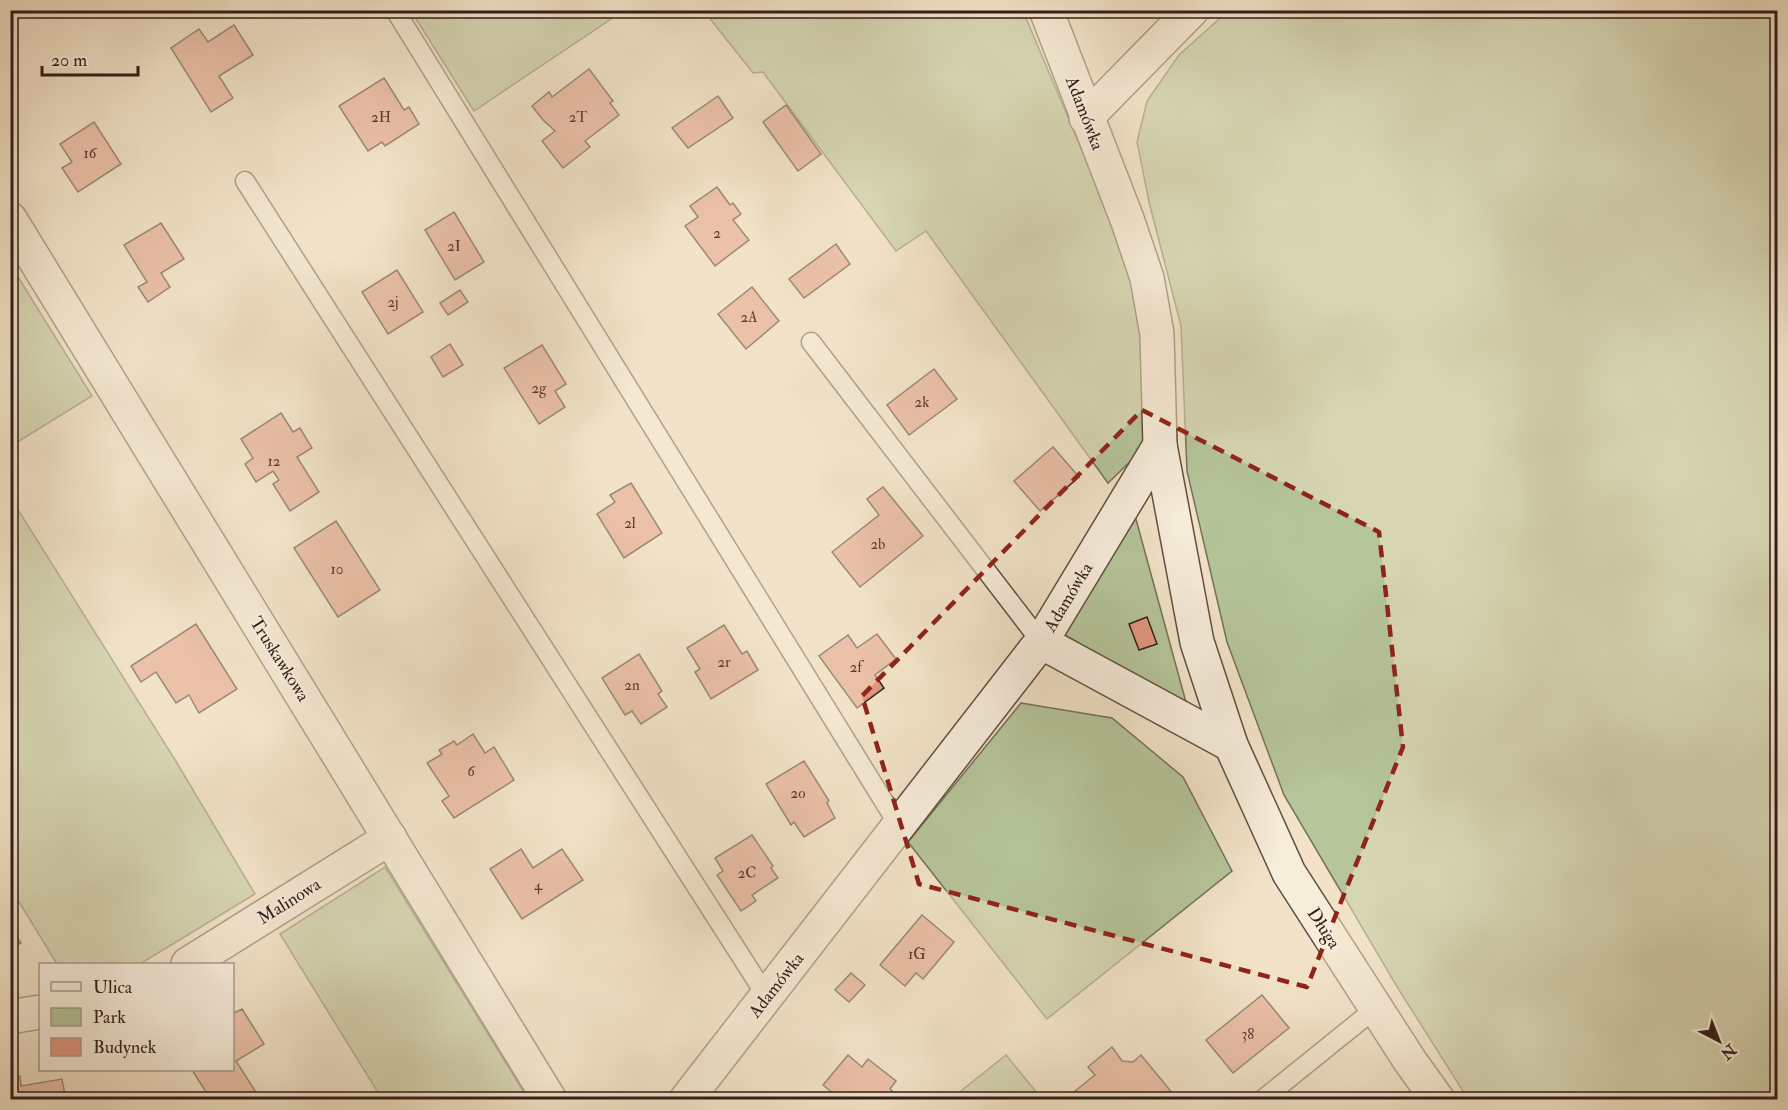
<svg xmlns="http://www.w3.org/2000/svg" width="1788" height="1110" viewBox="0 0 1788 1110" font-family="'IM FELL Double Pica',serif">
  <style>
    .green { fill: #b6c59a; stroke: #747158; stroke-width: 1.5 }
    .building { fill: #e29780; stroke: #311d16; stroke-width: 1.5 }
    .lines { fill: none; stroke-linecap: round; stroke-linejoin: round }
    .service-casing { stroke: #614e42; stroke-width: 21 }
    .minor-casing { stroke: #614e42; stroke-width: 36 }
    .service { stroke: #f7eddb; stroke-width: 18 }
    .minor { stroke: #f7eddb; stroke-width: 33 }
    .marked { fill: none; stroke: #8f2418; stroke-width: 4.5; stroke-dasharray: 12 8; stroke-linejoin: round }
    .labels { text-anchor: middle; stroke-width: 4.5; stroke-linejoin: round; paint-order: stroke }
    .number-label { font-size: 15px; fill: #5d3c30 }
    .street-label { font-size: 18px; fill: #311d16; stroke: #f7eddb }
  </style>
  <rect width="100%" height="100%" fill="#f2e3c8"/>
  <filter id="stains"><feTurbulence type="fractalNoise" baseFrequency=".00333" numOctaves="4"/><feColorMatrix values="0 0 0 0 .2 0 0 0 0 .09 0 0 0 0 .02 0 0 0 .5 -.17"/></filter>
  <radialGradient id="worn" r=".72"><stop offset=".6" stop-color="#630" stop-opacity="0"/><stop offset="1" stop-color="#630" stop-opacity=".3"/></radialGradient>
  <!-- green -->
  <g class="green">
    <path d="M411,11H623L474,111Z"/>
    <path d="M704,11H1023L1116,231L1136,289L1140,333L1144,448L1108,483L926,231L896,251L763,72L753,73Z"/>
    <path d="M1228,11H1777V1099H1468L1399,990L1284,795L1227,642L1187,471L1181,326L1149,202L1137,142L1147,101L1179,55Z"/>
    <path d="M10,264L92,396L11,446H10Z"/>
    <path d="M10,497L177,763L255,894L140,964H57L11,889Z"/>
    <path d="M1134,512L1187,706L1063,634Z"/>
    <path d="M1021,703L1112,718L1183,777L1232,871L1047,1019L908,842Z"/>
    <path d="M385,867L528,1099H382L280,934Z"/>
    <path d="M1006,1055L1042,1099H951Z"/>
  </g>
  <!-- building -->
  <g class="building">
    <path d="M234,25L253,55L219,76L233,98L211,112L171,48L199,29L208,42Z"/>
    <path d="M589,69L613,101L610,103L619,115L585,141L590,147L563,168L542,141L555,131L543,120L532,106L549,92L552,97Z"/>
    <path d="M384,78L404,110L409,107L419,124L385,146L382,142L368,151L339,106Z"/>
    <path d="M718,96L733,118L688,148L672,128Z"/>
    <path d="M786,105L821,154L798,171L763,122Z"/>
    <path d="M94,122L121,164L78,192L62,168L72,162L60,144Z"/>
    <path d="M717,187L730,205L733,203L741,214L733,220L749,240L715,266L685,226L698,217L690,206Z"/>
    <path d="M454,212L484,262L455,280L425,230Z"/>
    <path d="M161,223L184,259L161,273L170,287L148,302L138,287L147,282L124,245Z"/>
    <path d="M836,244L850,264L804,298L789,279Z"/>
    <path d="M397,270L423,312L388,334L362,292Z"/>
    <path d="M752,287L779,321L746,349L718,314Z"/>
    <path d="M460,290L468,302L448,315L440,303Z"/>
    <path d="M450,344L463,365L443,377L431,357Z"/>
    <path d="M542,345L566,384L555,391L565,407L539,424L504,368Z"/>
    <path d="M934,369L957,399L909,435L887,405Z"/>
    <path d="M281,413L293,432L300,428L312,448L297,457L319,492L290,511L273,484L279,480L273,471L256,482L245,464L253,458L241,439Z"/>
    <path d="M1053,447L1079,477L1040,511L1014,481Z"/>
    <path d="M631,483L662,533L624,558L597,514L615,502L610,495Z"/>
    <path d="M883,487L923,536L860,587L832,552L879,515L867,499Z"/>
    <path d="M336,521L380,590L338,617L294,548Z"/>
    <path d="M1147,617L1157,644L1139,650L1129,624Z"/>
    <path d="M196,624L237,689L199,713L189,695L176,703L156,672L141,682L131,666Z"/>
    <path d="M724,625L742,654L747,651L758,670L711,699L695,672L700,669L687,648Z"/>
    <path d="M877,634L896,659L875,675L884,688L857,708L819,656L848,635L857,648Z"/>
    <path d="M639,654L662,691L658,694L667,707L641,724L632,711L625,715L602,678Z"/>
    <path d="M473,734L485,753L494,747L514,780L454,818L442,801L449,796L427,763L442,754L439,750L454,741L457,745Z"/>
    <path d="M804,761L829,801L827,803L835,818L804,837L794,822L791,825L766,784Z"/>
    <path d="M752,835L773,866L771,868L778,878L752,895L756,901L741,911L717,875L723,871L715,858Z"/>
    <path d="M521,849L533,868L562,849L583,880L522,919L490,869Z"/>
    <path d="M922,915L954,942L923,979L916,973L905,986L880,965Z"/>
    <path d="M10,927L21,943L10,949Z"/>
    <path d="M851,973L865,985L849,1002L835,990Z"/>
    <path d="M1262,995L1289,1028L1233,1073L1206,1040Z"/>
    <path d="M242,1009L264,1044L236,1061L257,1094L248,1100H211L192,1070H232V1014Z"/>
    <path d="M1112,1047L1122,1061L1133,1062L1141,1055L1178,1100H1137L1133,1095L1128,1100H1064L1095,1075L1088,1067Z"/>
    <path d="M848,1055L862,1067L868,1059L896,1081L890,1089L902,1100H841L823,1085Z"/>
    <path d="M20,1076L21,1086L62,1079L66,1100H10V1077Z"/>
  </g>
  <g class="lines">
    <!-- service casing -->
    <g class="service-casing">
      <g id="service">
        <path d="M395,10L899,826"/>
        <path d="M245,181L767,997"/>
        <path d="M811,342L1041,642"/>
        <path d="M1262,1100L1376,1008"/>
      </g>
    </g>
    <!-- minor casing -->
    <g class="minor-casing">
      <g id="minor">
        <path d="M1046,10L1127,219L1147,278L1157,334L1160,445L1197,642L1231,745L1289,873L1410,1061L1438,1100"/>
        <path d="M1086,118L1192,10"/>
        <path d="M10,219L550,1100"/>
        <path d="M1041,642L1231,745"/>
        <path d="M188,964L390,838"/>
        <path d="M10,1017L40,1012"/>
        <path d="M686,1100L1041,642L1160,445"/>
      </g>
    </g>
    <!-- service -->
    <use href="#service" class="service"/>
    <!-- minor -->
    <use href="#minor" class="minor"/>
  </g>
  <!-- marked area -->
  <path d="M0 0H1788V1110H0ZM1142,410L1379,532L1403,747L1307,987L919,884L862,696Z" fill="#f2e3c8" fill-opacity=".55" fill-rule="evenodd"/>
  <path class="marked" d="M1142,410L1379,532L1403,747L1307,987L919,884L862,696Z"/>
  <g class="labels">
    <!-- number labels -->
    <g class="number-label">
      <text x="381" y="122">2H</text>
      <text x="578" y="122">2T</text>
      <text x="90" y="158">16</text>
      <text x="717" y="238">2</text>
      <text x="454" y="251">2I</text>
      <text x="393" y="307">2j</text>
      <text x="749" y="322">2A</text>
      <text x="539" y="393">2g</text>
      <text x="922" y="407">2k</text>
      <text x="274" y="466">12</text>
      <text x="630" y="528">2l</text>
      <text x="878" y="549">2b</text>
      <text x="337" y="574">10</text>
      <text x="724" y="667">2r</text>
      <text x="856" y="672">2f</text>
      <text x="632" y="690">2n</text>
      <text x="471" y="776">6</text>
      <text x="798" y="798">2o</text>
      <text x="747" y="878">2C</text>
      <text x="538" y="890">4</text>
      <text x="917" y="959">1G</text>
      <text x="1248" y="1039">38</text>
    </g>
    <!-- street labels -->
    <g class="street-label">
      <text transform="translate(1085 113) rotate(69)" y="6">Adamówka</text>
      <text transform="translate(1068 597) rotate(-59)" y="6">Adamówka</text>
      <text transform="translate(280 659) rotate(58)" y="6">Truskawkowa</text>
      <text transform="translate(289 901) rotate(-32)" y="6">Malinowa</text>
      <text transform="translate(1324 928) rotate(57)" y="6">Długa</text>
      <text transform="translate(776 985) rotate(-52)" y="6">Adamówka</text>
    </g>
  </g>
  <!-- margin -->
  <rect width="1788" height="1110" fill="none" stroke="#f2e3c8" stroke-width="36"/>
  <rect x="12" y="12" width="1764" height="1086" fill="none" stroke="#311d16" stroke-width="3"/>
  <rect x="18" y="18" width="1752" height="1074" fill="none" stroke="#311d16" stroke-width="1.5"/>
  <!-- legend -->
  <rect x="39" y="963" width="195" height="108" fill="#f7eddb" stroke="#a89a8c" stroke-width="1.5"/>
  <rect x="51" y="982" width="30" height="9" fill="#f7eddb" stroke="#a89a8c" stroke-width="1.5"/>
  <text x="93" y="993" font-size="18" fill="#311d16">Ulica</text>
  <rect x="51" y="1008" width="30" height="18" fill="#b6c59a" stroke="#a89a8c" stroke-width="1.5"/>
  <text x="93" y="1023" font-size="18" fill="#311d16">Park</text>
  <rect x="51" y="1038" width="30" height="18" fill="#e29780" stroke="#a89a8c" stroke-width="1.5"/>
  <text x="93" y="1053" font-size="18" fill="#311d16">Budynek</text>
  <!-- north arrow -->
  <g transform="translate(1719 1041) rotate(138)" stroke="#f7eddb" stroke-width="4.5" paint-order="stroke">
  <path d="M0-4.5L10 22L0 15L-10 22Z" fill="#311d16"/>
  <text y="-9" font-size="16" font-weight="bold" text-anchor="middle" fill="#311d16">N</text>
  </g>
  <!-- scale -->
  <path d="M42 66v9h96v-9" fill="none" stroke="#311d16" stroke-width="3"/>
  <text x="51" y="66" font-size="18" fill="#311d16" stroke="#f7eddb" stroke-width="4.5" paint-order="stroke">20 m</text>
  <rect width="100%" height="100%" filter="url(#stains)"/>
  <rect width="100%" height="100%" fill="url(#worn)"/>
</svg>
